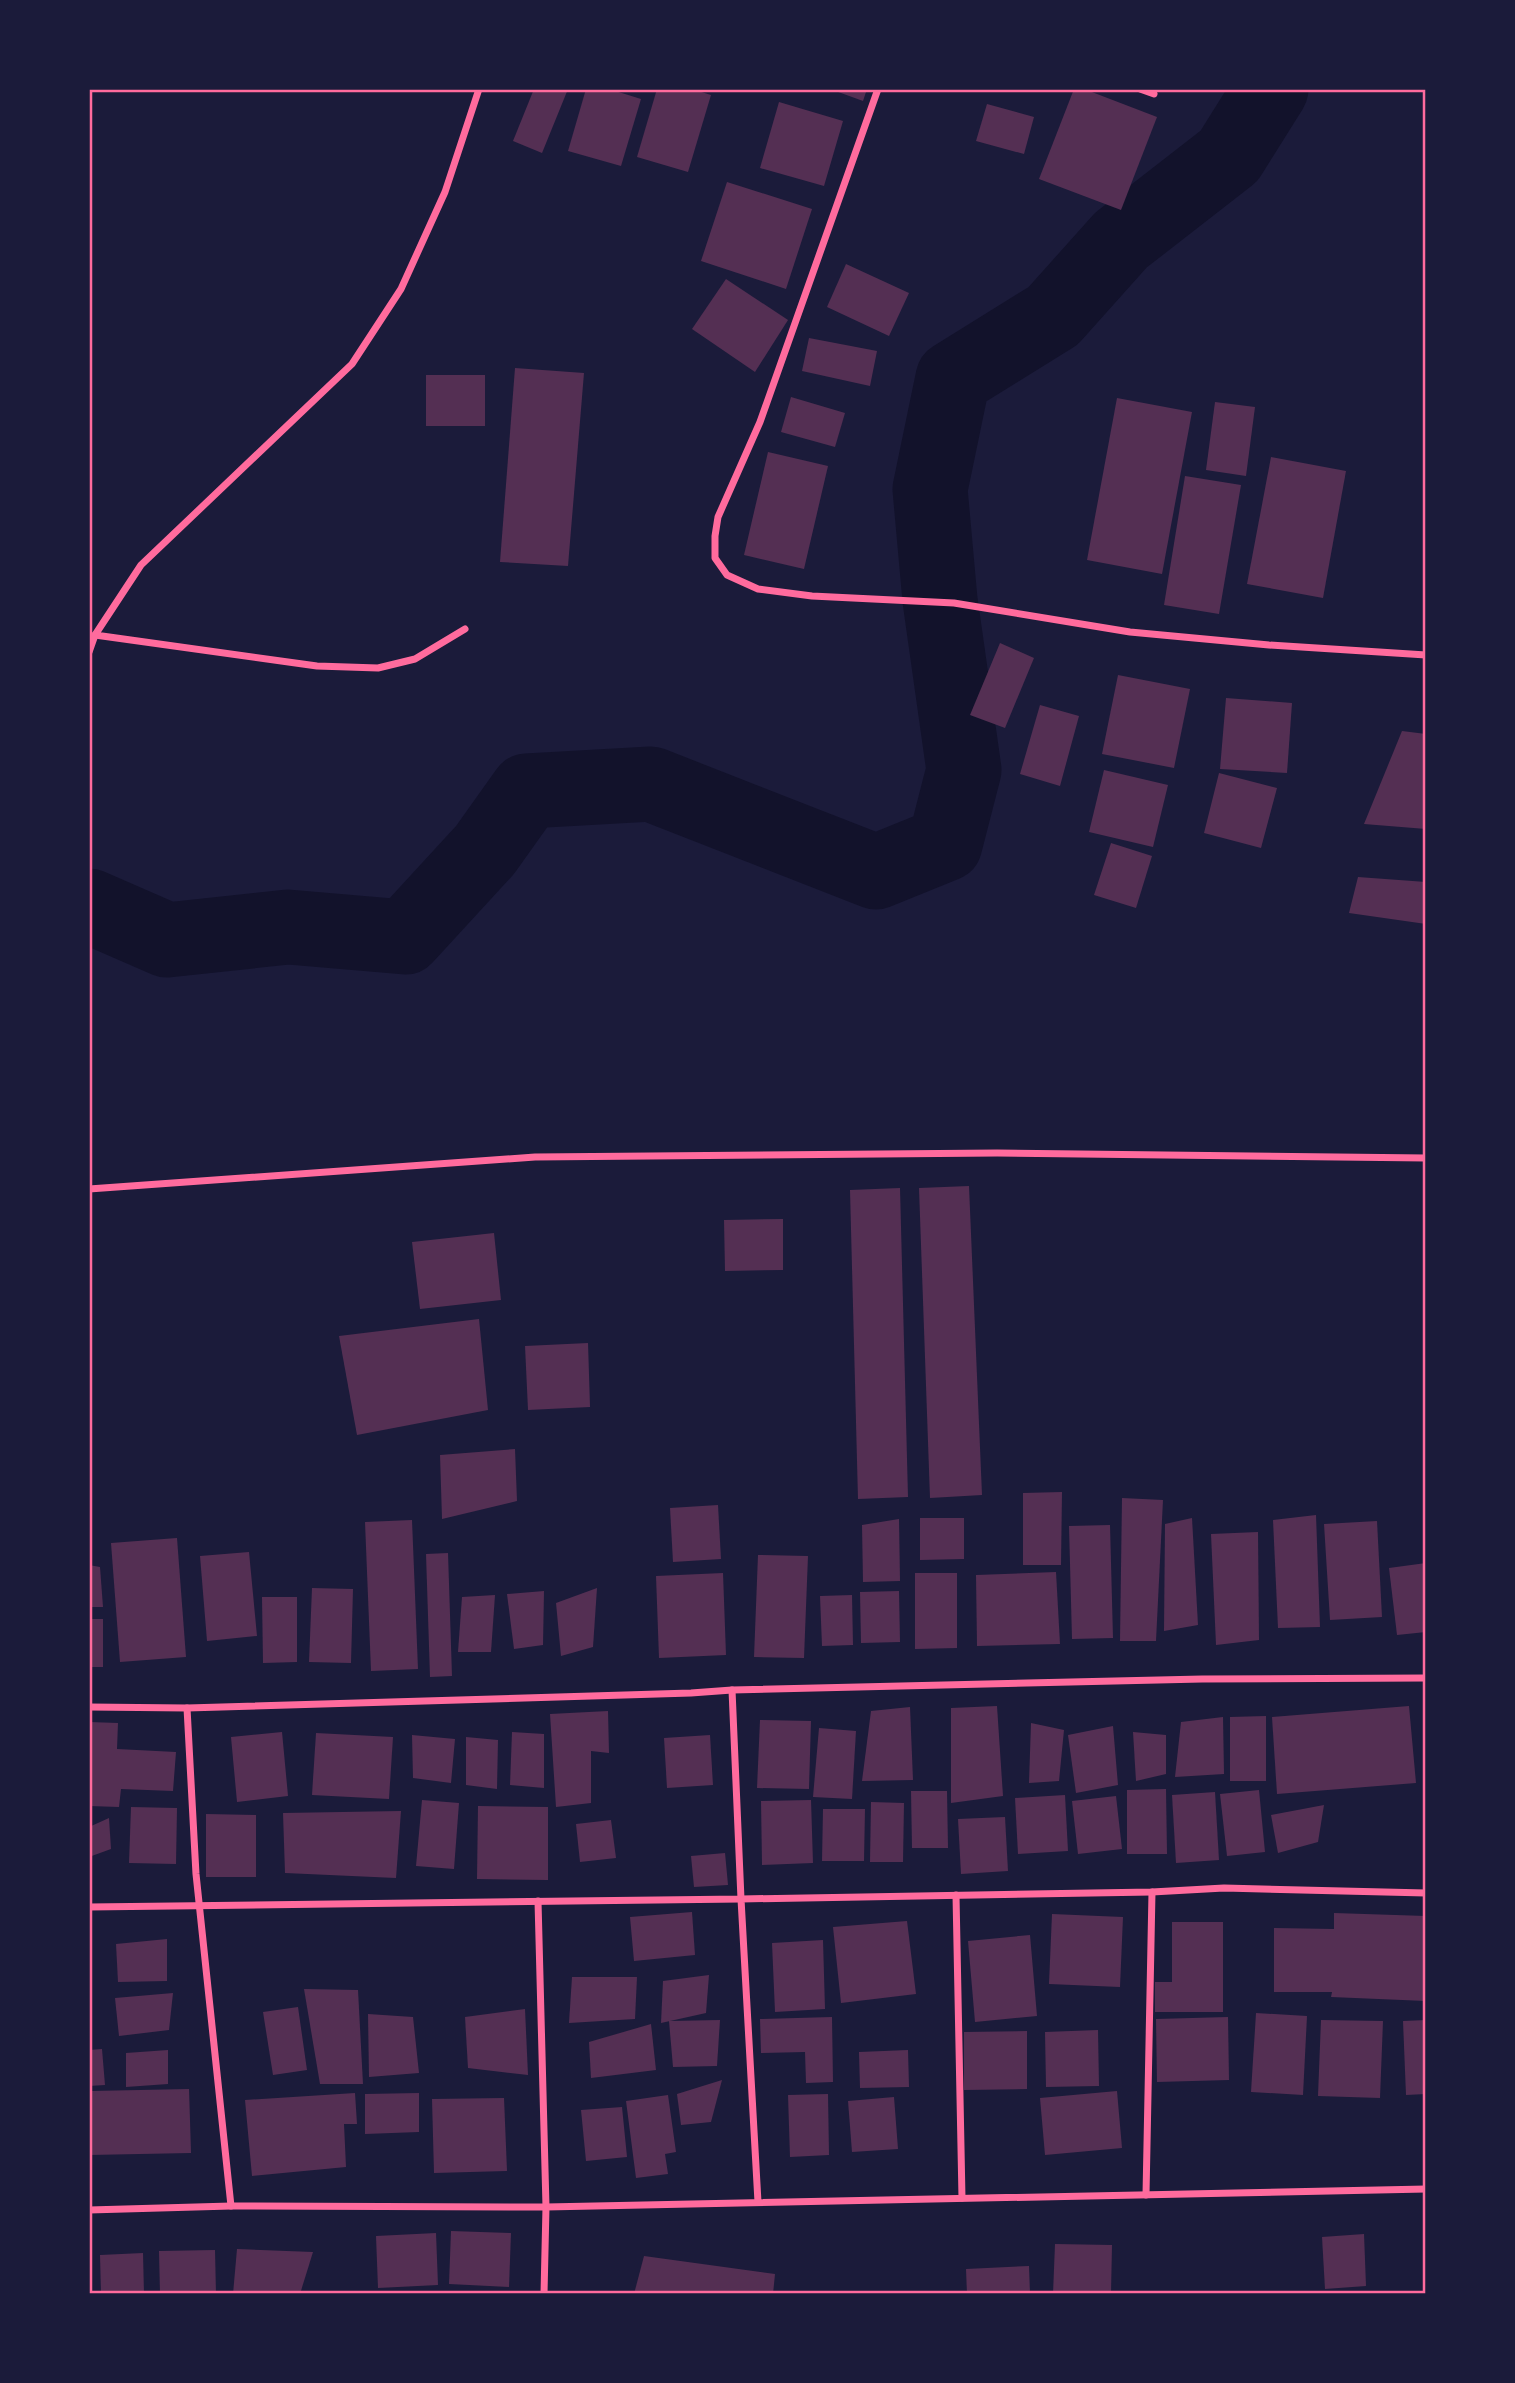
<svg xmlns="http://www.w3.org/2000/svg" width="1515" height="2383" viewBox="0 0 1515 2383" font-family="'Noto Serif',serif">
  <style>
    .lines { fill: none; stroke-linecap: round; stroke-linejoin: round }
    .river { stroke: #12122b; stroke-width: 75 }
    .building { fill: #542f53 }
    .minor { stroke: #ff6b9d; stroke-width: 7 }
    .neatline { fill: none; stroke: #ff6b9d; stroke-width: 2.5 }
  </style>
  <rect width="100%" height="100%" fill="#1b1b3a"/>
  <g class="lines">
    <!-- river -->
    <path class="river" d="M89,906L167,940L288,927L405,937L485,850L527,791L651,784L876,872L945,844L964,770L940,600L930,489L953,378L1053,316L1121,240L1229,156L1271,89"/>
  </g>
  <!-- building -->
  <g class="building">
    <path d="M534,89H568L542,153L513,141Z"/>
    <path d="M586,89H609L641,99L621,166L568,151Z"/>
    <path d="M657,89H692L711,95L688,172L637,157Z"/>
    <path d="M830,89H867L863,101Z"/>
    <path d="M1074,89H1084L1157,117L1121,210L1039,179Z"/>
    <path d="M779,102L843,121L824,186L760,168Z"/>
    <path d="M987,104L1034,117L1024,154L976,141Z"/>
    <path d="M727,182L812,209L786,289L701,261Z"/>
    <path d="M846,264L909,293L889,336L827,307Z"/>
    <path d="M726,279L788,320L755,372L692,329Z"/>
    <path d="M809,338L877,351L870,386L802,371Z"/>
    <path d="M515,368L584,373L568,566L500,562Z"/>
    <rect x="426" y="375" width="59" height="51"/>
    <path d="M791,397L845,413L835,447L781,432Z"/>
    <path d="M1117,398L1192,412L1162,574L1087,560Z"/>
    <path d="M1215,402L1255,407L1246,476L1206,470Z"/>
    <path d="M768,452L828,466L804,569L744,555Z"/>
    <path d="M1271,457L1346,471L1323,598L1247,584Z"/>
    <path d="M1185,476L1241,485L1219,614L1164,605Z"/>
    <path d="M1000,643L1034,658L1005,728L970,715Z"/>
    <path d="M1118,675L1190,689L1174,768L1102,754Z"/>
    <path d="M1226,698L1292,703L1287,773L1220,769Z"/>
    <path d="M1040,705L1079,716L1060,786L1020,774Z"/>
    <path d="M1402,731L1426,734V829L1364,824Z"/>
    <path d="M1104,770L1168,785L1153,847L1089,832Z"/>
    <path d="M1219,773L1277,788L1261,848L1204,833Z"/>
    <path d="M1111,843L1152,856L1136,908L1094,895Z"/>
    <path d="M1358,877L1426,882V924L1349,913Z"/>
    <path d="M969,1186L982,1495L930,1498L919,1188Z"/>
    <path d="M900,1188L908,1497L858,1499L850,1190Z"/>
    <path d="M783,1219V1270L725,1271L724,1220Z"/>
    <path d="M494,1233L501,1300L420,1309L412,1242Z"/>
    <path d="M479,1319L488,1410L357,1435L339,1336Z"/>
    <path d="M588,1343L590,1407L528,1410L525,1346Z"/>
    <path d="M515,1449L517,1501L442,1519L440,1455Z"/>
    <path d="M1062,1492L1061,1565H1023V1493Z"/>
    <path d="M1122,1498L1163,1500L1156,1641H1120Z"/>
    <path d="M718,1505L721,1559L673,1562L670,1508Z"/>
    <path d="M1316,1515L1320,1627L1278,1628L1273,1520Z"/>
    <path d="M920,1518H964V1559L920,1560Z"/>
    <path d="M1192,1518L1198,1625L1164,1631L1165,1524Z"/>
    <path d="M899,1519L900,1581L863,1582L862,1525Z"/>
    <path d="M412,1520L418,1669L371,1671L365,1522Z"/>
    <path d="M1377,1521L1382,1617L1330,1620L1324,1524Z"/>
    <path d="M1110,1525L1113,1638L1072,1639L1069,1526Z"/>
    <path d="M1258,1532L1259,1640L1216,1645L1211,1534Z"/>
    <path d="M177,1538L186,1657L120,1662L111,1543Z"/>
    <path d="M249,1552L257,1636L207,1641L200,1556Z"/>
    <path d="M448,1553L452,1676L430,1677L426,1554Z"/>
    <path d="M758,1555L808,1556L804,1658L754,1657Z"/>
    <path d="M1426,1563V1632L1397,1635L1389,1568Z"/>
    <path d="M89,1565L100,1567L103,1607H89Z"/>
    <path d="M1056,1572L1060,1644L977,1646L976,1575Z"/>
    <path d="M723,1573L726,1655L659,1658L656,1576Z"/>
    <path d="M915,1573H957V1648L915,1649Z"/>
    <path d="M312,1588L353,1589L351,1663L309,1662Z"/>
    <path d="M597,1588L593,1647L561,1656L556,1603Z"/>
    <path d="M544,1591L543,1645L514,1649L507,1594Z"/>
    <path d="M899,1591L900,1642L861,1643L860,1592Z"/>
    <path d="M495,1595L491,1652H458L462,1597Z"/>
    <path d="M852,1595L853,1645L822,1646L820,1596Z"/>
    <path d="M262,1597H297V1662L263,1663Z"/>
    <rect x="89" y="1619" width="14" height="48"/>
    <path d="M997,1706L1003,1796L951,1803V1708Z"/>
    <path d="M1409,1706L1416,1783L1277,1794L1272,1717Z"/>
    <path d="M910,1707L913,1780L862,1781L871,1711Z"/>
    <path d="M608,1711L609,1753L591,1751V1803L556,1807L550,1714Z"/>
    <path d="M1266,1716V1781H1230V1717Z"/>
    <path d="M1223,1717L1224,1774L1175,1777L1181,1722Z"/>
    <path d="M760,1720L811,1721L809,1789L757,1788Z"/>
    <path d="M89,1722L118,1723L117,1749L176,1752L173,1791L121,1789L119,1807L89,1806Z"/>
    <path d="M1031,1723L1064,1730L1059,1781L1029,1783Z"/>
    <path d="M1113,1726L1118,1785L1076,1793L1068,1735Z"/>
    <path d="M819,1728L856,1731L852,1799L813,1797Z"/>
    <path d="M282,1732L288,1796L237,1802L231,1737Z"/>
    <path d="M512,1732L544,1734V1788L510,1785Z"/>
    <path d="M1133,1732L1166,1735V1774L1136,1781Z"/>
    <path d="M316,1733L393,1737L389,1799L312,1795Z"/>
    <path d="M412,1735L455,1739L451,1783L413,1778Z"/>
    <path d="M710,1735L713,1785L667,1788L664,1738Z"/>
    <path d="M466,1737L498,1740L497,1789L466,1785Z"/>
    <path d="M1166,1789L1167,1854H1127V1790Z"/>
    <path d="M1259,1790L1265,1852L1227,1856L1220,1794Z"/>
    <path d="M911,1791H947L948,1848H912Z"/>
    <path d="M1215,1792L1219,1860L1176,1863L1172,1795Z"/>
    <path d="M1065,1795L1068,1851L1018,1854L1015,1798Z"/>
    <path d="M1116,1796L1122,1849L1078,1854L1072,1801Z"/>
    <path d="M422,1800L459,1803L454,1869L416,1866Z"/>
    <path d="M811,1800L813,1863L762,1865L761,1801Z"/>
    <path d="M871,1802L904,1803L903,1862H870Z"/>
    <path d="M1324,1805L1318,1842L1278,1853L1271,1815Z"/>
    <path d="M478,1806L548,1807V1880L477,1879Z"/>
    <path d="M131,1807L177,1808L176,1864L129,1863Z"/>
    <path d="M823,1809H865L864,1861H822Z"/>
    <path d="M401,1811L396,1878L285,1873L283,1813Z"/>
    <path d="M206,1814L256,1815V1877H206Z"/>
    <path d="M1005,1817L1008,1871L961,1874L958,1819Z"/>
    <path d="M109,1818L111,1849L89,1857V1827Z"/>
    <path d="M611,1820L616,1858L580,1862L576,1824Z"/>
    <path d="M725,1853L728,1885L694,1887L691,1856Z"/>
    <path d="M692,1912L695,1955L634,1961L630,1917Z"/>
    <path d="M1334,1913L1426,1916V2001L1331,1997L1332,1992H1274V1928L1334,1929Z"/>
    <path d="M1052,1914L1123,1917L1120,1987L1049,1984Z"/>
    <path d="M907,1921L916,1994L841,2003L833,1927Z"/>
    <path d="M1172,1922H1223V2012H1155V1982H1172Z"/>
    <path d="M1030,1935L1037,2016L975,2022L968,1941Z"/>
    <path d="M167,1939V1981L118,1982L116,1944Z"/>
    <path d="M823,1940L825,2009L775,2012L772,1943Z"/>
    <path d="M709,1975L706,2013L661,2023L663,1981Z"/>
    <path d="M572,1977H637L635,2019L569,2023Z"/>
    <path d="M304,1989L358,1990L363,2084H320Z"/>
    <path d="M173,1993L169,2030L119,2036L115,1998Z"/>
    <path d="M298,2007L307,2070L273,2075L263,2012Z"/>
    <path d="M525,2009L528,2075L468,2068L465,2017Z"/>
    <path d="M1256,2013L1307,2016L1303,2095L1251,2092Z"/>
    <path d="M368,2014L413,2017L419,2073L369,2077Z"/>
    <path d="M832,2017L833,2082L806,2083L805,2052L761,2053L760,2019Z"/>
    <path d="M1228,2017L1229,2080L1157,2082L1156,2019Z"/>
    <path d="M720,2020L717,2066L673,2067L669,2021Z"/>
    <path d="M1321,2020L1383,2021L1380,2098L1318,2096Z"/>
    <path d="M1426,2020V2094L1406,2095L1403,2021Z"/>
    <path d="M651,2024L656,2070L591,2078L589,2042Z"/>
    <path d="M1098,2030L1099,2086L1046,2087L1045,2032Z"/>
    <path d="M1027,2031V2089L964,2090V2032Z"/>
    <path d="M102,2049L105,2085L89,2086V2050Z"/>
    <path d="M168,2050V2084L126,2087V2053Z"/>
    <path d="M908,2050L909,2087L860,2088L859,2052Z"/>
    <path d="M722,2080L711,2122L681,2125L677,2094Z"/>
    <path d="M189,2089L191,2153L89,2155L91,2091Z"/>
    <path d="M1117,2091L1122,2148L1045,2155L1040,2098Z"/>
    <path d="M355,2093L357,2124H344L346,2167L252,2176L245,2100Z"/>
    <path d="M419,2093V2132L365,2134V2094Z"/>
    <path d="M828,2094L829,2155L790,2157L788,2095Z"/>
    <path d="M668,2095L676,2152L665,2154L668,2174L636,2178L626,2101Z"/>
    <path d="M894,2097L898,2149L852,2152L848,2101Z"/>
    <path d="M504,2098L507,2171L434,2173L432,2099Z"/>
    <path d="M622,2107L627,2157L586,2161L581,2110Z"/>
    <path d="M451,2231L511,2233L509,2287L449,2284Z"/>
    <path d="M436,2233L438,2285L378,2288L376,2236Z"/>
    <path d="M1364,2234L1366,2286L1325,2289L1322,2237Z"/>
    <path d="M1055,2244L1112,2245L1111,2294H1053Z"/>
    <path d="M237,2249L313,2252L300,2294H233Z"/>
    <path d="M215,2250L216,2294H160L159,2251Z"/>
    <path d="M143,2253L144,2294H101L100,2255Z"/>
    <path d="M644,2256L775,2274L773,2294H634Z"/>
    <path d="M1029,2266L1030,2294H967L966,2269Z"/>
  </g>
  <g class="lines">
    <!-- minor -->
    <g class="minor">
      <path d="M878,89L760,422L718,517L715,536V558L727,575L758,589L812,596L954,603L1130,632L1269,645L1426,655"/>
      <path d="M1140,89L1154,94"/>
      <path d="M465,629L415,659L378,668L317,666L95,635L141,565L352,364L401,289L445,192L479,89"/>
      <path d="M89,652L95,635"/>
      <path d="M89,1189L535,1157L997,1153L1426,1158"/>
      <path d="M89,1707L187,1708L196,1874L231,2206"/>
      <path d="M187,1708L691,1693L732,1690L1202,1679L1426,1678"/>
      <path d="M956,1895L962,2198"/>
      <path d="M538,1901L546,2207L544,2294"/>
      <path d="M89,1907L741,1899L732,1690"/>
      <path d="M1146,2195L1152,1892"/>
      <path d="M758,2202L741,1899L1152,1892L1224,1888L1426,1893"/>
      <path d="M89,2210L231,2206L546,2207L1426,2189"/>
    </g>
  </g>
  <!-- border -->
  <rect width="1515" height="2383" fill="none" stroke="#1b1b3a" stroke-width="182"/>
  <rect x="91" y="91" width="1333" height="2201" class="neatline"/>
</svg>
